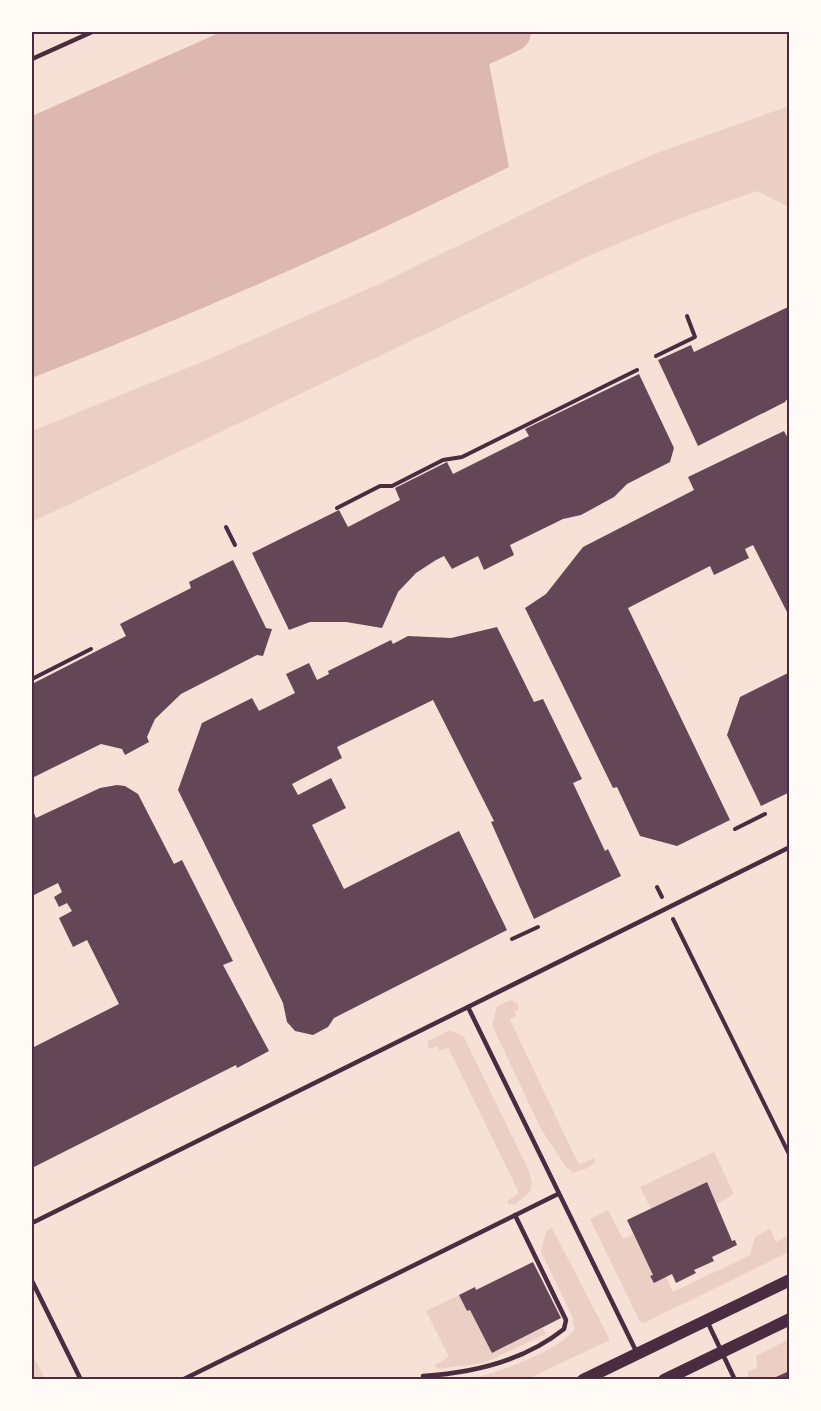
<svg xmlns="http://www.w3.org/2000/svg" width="821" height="1411" viewBox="0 0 821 1411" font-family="'PT Sans Narrow',sans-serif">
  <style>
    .green { fill: #ebcfc5 }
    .water { fill: #dcb8b0 }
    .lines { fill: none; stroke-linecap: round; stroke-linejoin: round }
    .river { stroke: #dcb8b0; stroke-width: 40 }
    .building { fill: #644757 }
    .path { stroke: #4a2c40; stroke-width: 4 }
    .service { stroke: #4a2c40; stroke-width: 4.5 }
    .secondary { stroke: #4a2c40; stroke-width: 12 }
    .neatline { fill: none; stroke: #4a2c40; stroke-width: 2 }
  </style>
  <rect width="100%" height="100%" fill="#f7e1d7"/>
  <!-- green -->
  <g class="green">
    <path d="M789,106V207L757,191L689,215L595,253L32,522V431L202,362L379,284L587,183L657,153Z"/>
    <path d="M511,1000L518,1004L519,1009L515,1012L516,1016L510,1020L577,1161L580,1164L594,1158L595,1162L588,1168L573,1173L566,1167L541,1129L492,1025L497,1006Z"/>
    <path d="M450,1030L464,1037L528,1169L532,1182L530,1192L514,1205L508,1204V1201L519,1193L448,1047L439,1051L438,1046L431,1049L428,1047V1041Z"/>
    <path d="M714,1152L734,1194L715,1205L706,1182L651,1209L640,1187Z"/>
    <path d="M608,1210L623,1239L633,1234L653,1275L650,1276L654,1283L666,1277L673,1292L750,1255L755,1237L770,1229L776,1242L789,1235V1252L644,1323L640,1322L590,1219Z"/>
    <path d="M552,1228L610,1340L527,1379H464C489,1377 559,1351 574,1330L573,1318L541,1252L546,1231Z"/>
    <path d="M459,1295L467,1311L470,1310L492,1353L543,1328L546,1334L484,1363L437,1369L435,1365L449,1357L426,1311Z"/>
    <path d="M789,1339V1379H748V1371L757,1368L756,1356Z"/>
    <path d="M32,1353L45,1379H32Z"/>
  </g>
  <!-- water -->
  <path class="water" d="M221,32H483L509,167C353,245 194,314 32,378V116Z"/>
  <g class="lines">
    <!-- river -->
    <path class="river" d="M434,68L511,32"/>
  </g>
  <!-- building -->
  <g class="building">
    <path d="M790,306V395L785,402L698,446L658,360L691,345L694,352Z"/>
    <path d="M639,374L674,448L670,462L627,484L614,497L581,515L563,519L510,545L514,555L484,570L478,556L452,569L444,556L436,560L416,573L398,592L382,628L346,622H310L289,630L252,553L339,510L348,527L400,500L395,488L447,462L453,474L529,436L525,429Z"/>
    <path d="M784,431L790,442V618L753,545L745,549L749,558L714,575L710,566L628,608L730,820L677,846L640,836L617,787L613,788L525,608L546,594L583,547L694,490L688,477Z"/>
    <path d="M233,560L266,628L272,629L263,656L257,655L181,694L155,719L147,737L149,742L125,755L122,749L101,744L32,778V684L126,636L120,624L191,588L189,582Z"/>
    <path d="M497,627L534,702L543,699L582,779L573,783L605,851L608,849L621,876L534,919L491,822L494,821L433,700L337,747L342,758L292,784L298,795L331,778L346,808L312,825L344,889L459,831L507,930L334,1018L328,1027L313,1035L295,1031L287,1022L283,1003L178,790L202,723L252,698L259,711L295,693L286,674L309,663L317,680L329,674L328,671L391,640L393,644L408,636L451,638Z"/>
    <path d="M790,672V792L761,806L727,735L740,697Z"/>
    <path d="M117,785L125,786L138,794L174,864L182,860L233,961L223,965L269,1051L237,1068L236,1065L32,1168V1048L119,1004L87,940L73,947L59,918L72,911L67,903L59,907L54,897L62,892L58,883L32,896V809L36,818L100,788Z"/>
    <path d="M707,1182L732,1241L735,1240L737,1245L712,1257L714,1261L694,1270L696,1273L676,1283L672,1274L654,1283L650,1276L653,1275L627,1220Z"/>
    <path d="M533,1262L561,1318L492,1353L470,1310L467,1311L459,1295L475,1287L476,1290Z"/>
    <path d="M789,1371L790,1380H777L776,1377Z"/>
  </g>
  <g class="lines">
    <!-- path -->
    <g class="path">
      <path d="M656,356L695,337L687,316"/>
      <path d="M337,508L380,486H392L443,460L462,457L637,370"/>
      <path d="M226,527L235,545"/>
      <path d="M32,679L91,649"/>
      <path d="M735,829L765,814"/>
      <path d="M657,887L662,897"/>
      <path d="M673,919L790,1156"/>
      <path d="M512,939L538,927"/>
    </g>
    <!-- service -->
    <g class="service">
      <path d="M32,59L92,32"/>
      <path d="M32,1223L468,1007"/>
      <path d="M32,1281L81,1380"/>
      <path d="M708,1323L735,1380"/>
      <path d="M637,1353L468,1007L790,847"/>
      <path d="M423,1376C473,1373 524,1361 564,1329L566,1320L515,1215"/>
      <path d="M182,1380L558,1194"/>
    </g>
    <!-- secondary -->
    <g class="secondary">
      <path d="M583,1380L790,1280"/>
      <path d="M664,1380L790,1319"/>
    </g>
  </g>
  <!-- border -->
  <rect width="821" height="1411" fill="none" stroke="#fffaf5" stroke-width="66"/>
  <rect x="33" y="33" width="755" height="1345" class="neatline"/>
</svg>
